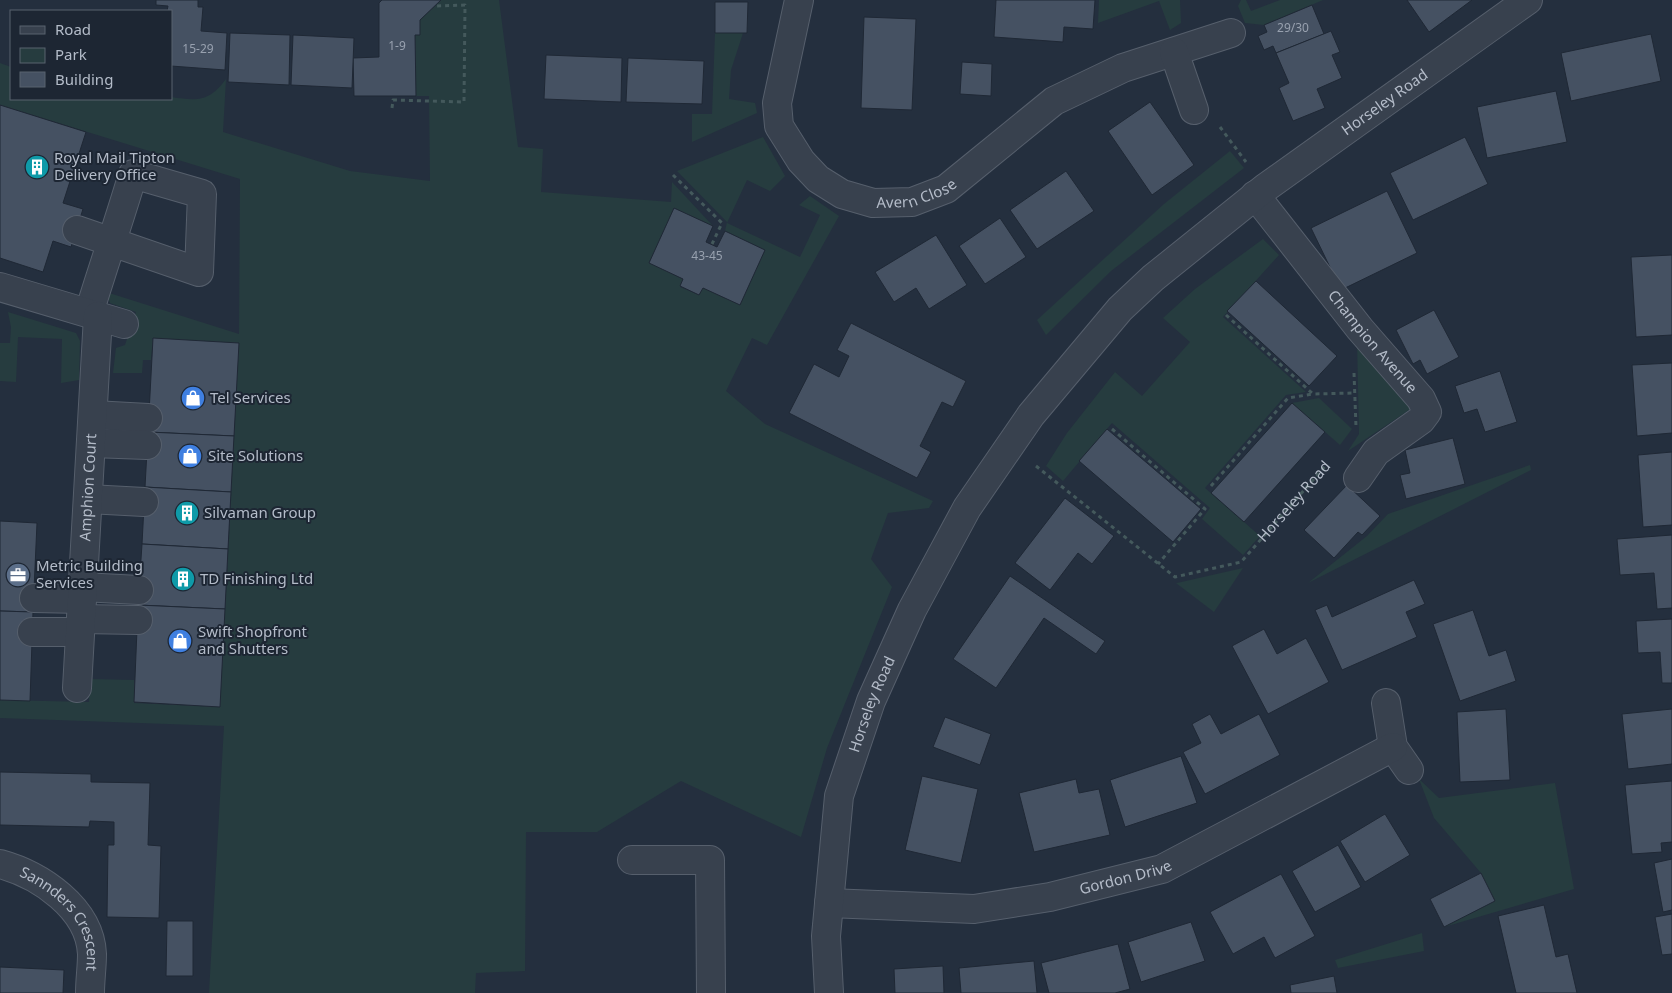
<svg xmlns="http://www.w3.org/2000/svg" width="1672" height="993" viewBox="0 0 1672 993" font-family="'Noto Sans',sans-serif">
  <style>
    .green { fill: #263c3f }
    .building { fill: #455162; stroke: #1f2835 }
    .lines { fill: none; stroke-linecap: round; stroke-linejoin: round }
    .minor-casing { stroke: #565f6c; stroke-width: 30 }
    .path { stroke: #44595c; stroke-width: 3; stroke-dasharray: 4 4; stroke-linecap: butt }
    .minor { stroke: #38414e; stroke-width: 28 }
    .labels { text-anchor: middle; stroke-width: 4; stroke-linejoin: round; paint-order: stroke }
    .number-label { font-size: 12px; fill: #98a1af }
    .street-label { font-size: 15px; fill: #b4bcc9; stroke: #1d2633 }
    .poi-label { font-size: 15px; fill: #b4bcc9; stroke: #1d2633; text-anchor: start }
  </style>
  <rect width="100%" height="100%" fill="#242f3e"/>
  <!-- green -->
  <g class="green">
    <path d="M441,0H499L518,147L543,149L541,192L671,202L672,182L713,226L674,208L649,263L683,279L680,287L699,295L703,288L740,305L765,250L725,231L727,222L677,171L763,137L785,176L770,191L747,180L727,223L800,257L820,215L799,205L810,196L839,216L767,345L752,338L726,391L765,424L933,501L929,508L888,513L871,559L892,587L827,748L801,837L681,781L597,832H526L525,971L476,973L475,993H209L224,726L0,718V700L89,702L90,679L134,680V703L220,707L239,343L153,338L151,360H143L142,373H113L116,348L125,345L136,312L110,303L106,292L239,334L240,179L0,105V63L11,67V99L171,97C198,101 209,102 226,79L223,132L350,171L430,181L429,96H416L415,35H420V20Z"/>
    <path d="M1099,0H1180L1181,23L1170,30L1159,1L1098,23Z"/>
    <path d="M1241,0H1246L1251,11L1280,0H1323L1264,25L1245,23L1238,6Z"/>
    <path d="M715,33H743L731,70L729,99L755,103L757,113L692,142V114H712Z"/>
    <path d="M1230,151L1244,168L1111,271L1046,335L1037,320L1164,204Z"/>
    <path d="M1263,239L1279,255L1223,317L1306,392L1286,395L1205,488L1260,536L1243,555L1202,519L1210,508L1112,423L1063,481L1046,466L1067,433L1115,372L1142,396L1190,342L1163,318L1195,289Z"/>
    <path d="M8,312L76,333L80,341L79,380L61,383L62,339L18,337L16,382L0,381V343H10L11,327Z"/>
    <path d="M1357,340L1412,408L1348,451L1359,434Z"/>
    <path d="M1319,398L1352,429L1340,445L1292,403Z"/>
    <path d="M1530,465L1531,470L1308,583L1367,536L1388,514Z"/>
    <path d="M1243,568L1214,612L1176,583H1177Z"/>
    <path d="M1419,779L1439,798L1555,783L1574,889L1444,927L1495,900L1481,873L1434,818Z"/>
    <path d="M1422,933L1424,951L1338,968L1335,960Z"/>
  </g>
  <!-- building -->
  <g class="building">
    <path d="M156,0H198V7H203L201,31L227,33L225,70L171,66V11H167L168,6L156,5Z"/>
    <path d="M382,0H441L420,20V35H415L416,96H354L353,58L379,57V3Z"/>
    <path d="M996,0H1095L1093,29L1064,27L1063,42L994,37Z"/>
    <path d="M1407,0H1472L1429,32Z"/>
    <path d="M715,2H748L747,33H715Z"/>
    <path d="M1312,5L1324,34L1276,53L1273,46L1264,50L1258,36L1267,32L1264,25Z"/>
    <path d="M864,17L916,19L912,110L861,108Z"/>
    <path d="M1331,31L1340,52L1332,55L1342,78L1317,89L1325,108L1293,121L1279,88L1289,83L1276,53Z"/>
    <path d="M230,33L290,35L289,85L228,82Z"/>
    <path d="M1651,34L1661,81L1571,101L1561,53Z"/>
    <path d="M293,35L354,38L352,88L291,85Z"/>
    <path d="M546,55L622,58L621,102L544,99Z"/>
    <path d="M628,58L704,61L702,104L626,102Z"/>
    <path d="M962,62L992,64L991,96L960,94Z"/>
    <path d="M1556,91L1567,142L1487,158L1477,107Z"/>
    <path d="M1150,102L1194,165L1152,195L1108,131Z"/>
    <path d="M0,105L86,132L63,203L83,209L71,247L53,241L43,272L0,258Z"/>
    <path d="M1465,137L1488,184L1413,220L1390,173Z"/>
    <path d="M1066,171L1094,211L1037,249L1010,210Z"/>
    <path d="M1387,191L1417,253L1341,290L1311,228Z"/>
    <path d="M674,208L713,226L706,242L717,247L725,231L765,250L740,305L703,288L699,295L680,286L683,279L649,263Z"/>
    <path d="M1000,218L1026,257L985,284L959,246Z"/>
    <path d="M936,235L967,285L929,309L916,288L894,302L875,272Z"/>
    <path d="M1672,255V335L1636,337L1631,257Z"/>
    <path d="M1256,281L1337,356L1309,386L1227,311Z"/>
    <path d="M1434,310L1459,357L1427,374L1420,360L1413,364L1396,330Z"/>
    <path d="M851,323L966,381L953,407L942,402L920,446L931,452L917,478L789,413L814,364L839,377L849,356L837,350Z"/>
    <path d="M153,338L239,343L234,436L148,432Z"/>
    <path d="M1672,363V433L1637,436L1632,365Z"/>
    <path d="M1500,371L1517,422L1485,432L1477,409L1464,413L1455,386Z"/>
    <path d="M1292,403L1325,432L1244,522L1211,493Z"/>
    <path d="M1107,429L1201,509L1173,542L1079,461Z"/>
    <path d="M148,432L234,436L231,492L145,487Z"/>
    <path d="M1453,438L1465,484L1406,499L1400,475L1410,473L1405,450Z"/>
    <path d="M1672,452V525L1643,527L1638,455Z"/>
    <path d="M1347,485L1380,516L1362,535L1358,532L1334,558L1304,530Z"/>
    <path d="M145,487L231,492L228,549L142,544Z"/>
    <path d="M1065,498L1114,536L1092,564L1078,553L1050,590L1015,563Z"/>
    <path d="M0,521L37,523L33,612L0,611Z"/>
    <path d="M1672,535V608L1657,609L1654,573L1620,575L1617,539Z"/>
    <path d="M142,544L228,549L225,609L138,605Z"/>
    <path d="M1010,576L1105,641L1096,654L1044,618L996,688L953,659Z"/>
    <path d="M1414,580L1425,604L1406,612L1417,637L1342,670L1315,610L1327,605L1332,617Z"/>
    <path d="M138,605L225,609L220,707L134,702Z"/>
    <path d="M1473,610L1489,656L1506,650L1516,681L1460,701L1433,624Z"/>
    <path d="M0,611L33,612L30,701L0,700Z"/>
    <path d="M1672,619V683H1662L1660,652L1638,653L1636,621Z"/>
    <path d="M1264,629L1277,654L1306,638L1329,682L1268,714L1232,646Z"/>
    <path d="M1506,709L1510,780L1460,782L1457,712Z"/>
    <path d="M1672,709V764L1628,769L1622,714Z"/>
    <path d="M1210,714L1221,734L1259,714L1280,755L1205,794L1183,752L1201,743L1192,724Z"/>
    <path d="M945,717L991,734L980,765L933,747Z"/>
    <path d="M1181,756L1197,803L1125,827L1110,780Z"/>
    <path d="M0,772L91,774V782L150,783L148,845L161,846L159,918L107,917L108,845H114V822L90,821L89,827L0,825Z"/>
    <path d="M922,776L978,789L961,863L905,850Z"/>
    <path d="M1076,779L1079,793L1099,789L1110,835L1034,852L1019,793Z"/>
    <path d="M1672,781V842L1661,843L1662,852L1632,854L1625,785Z"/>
    <path d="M1385,814L1410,855L1365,882L1340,841Z"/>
    <path d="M1338,845L1361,887L1315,912L1292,871Z"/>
    <path d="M1672,859V910L1663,912L1654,863Z"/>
    <path d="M1481,873L1495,901L1444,927L1430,899Z"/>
    <path d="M1281,874L1315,936L1275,958L1264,937L1233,954L1210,912Z"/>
    <path d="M1544,905L1556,957L1568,954L1577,993H1516L1498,916Z"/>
    <path d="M1672,914V954L1662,955L1655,917Z"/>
    <path d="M167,921H193V976H166Z"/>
    <path d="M1191,922L1205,961L1141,982L1128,942Z"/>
    <path d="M1118,944L1130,989L1115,993H1049L1041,963Z"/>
    <path d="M1034,961L1037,993H961L959,968Z"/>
    <path d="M943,966L944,993H895L894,969Z"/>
    <path d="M0,967L64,970L63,993H0Z"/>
    <path d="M1334,976L1337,993H1291L1290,985Z"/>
  </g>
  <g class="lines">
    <!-- minor casing -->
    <g class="minor-casing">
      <g id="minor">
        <path id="s2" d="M799,0L777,103L779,126L801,161L818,179L842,194L873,203L912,202L946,189L1054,101L1123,68L1231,33"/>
        <path d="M1174,52L1194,110"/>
        <path id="s3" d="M1255,195L1360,329L1421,399L1427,412L1421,420L1376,452L1358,478"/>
        <path d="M77,230L199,272L202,194L133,174C119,221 103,267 89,313"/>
        <path d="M0,287L124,324"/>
        <path d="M93,415L148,418"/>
        <path d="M91,443L147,445"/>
        <path d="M88,499L144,502"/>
        <path d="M82,587L139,590"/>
        <path d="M34,598L82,599"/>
        <path d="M81,619L138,620"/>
        <path d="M32,632H80"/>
        <path id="s4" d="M77,688L98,316"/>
        <path d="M1386,703L1393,747L1409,770"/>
        <path d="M632,860H710L711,993"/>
        <path id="s5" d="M0,864C40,875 90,908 92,954C92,967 90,980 90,993"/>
        <path id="s6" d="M829,903L974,909L1050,897L1162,869L1393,747"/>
        <path id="s7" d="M829,993L826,936L839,796L871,701L912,610L967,508L1031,415L1120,309L1153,278L1265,188L1528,0"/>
      </g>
    </g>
    <!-- path -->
    <g class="path">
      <path d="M392,108L393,100L464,102L465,5L435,6"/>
      <path d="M1220,127L1246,162"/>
      <path d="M673,175L722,223L712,244"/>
      <path d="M1226,315L1313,394L1354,393"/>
      <path d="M1354,373L1356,427"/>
      <path d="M1112,429L1205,509L1158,564"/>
      <path id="s1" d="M1036,466L1175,577L1241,562L1327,464"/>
      <path d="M1211,486L1288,398L1313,394"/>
    </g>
    <!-- minor -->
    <use href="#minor" class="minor"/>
  </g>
  <!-- icons -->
  <defs>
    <g id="building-disc" transform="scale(1.25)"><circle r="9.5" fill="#0f9aa8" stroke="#1d2633"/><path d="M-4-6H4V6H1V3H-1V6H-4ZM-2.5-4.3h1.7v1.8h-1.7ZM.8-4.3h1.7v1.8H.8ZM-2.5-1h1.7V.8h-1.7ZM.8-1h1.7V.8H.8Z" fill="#fff"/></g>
    <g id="shop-disc" transform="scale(1.25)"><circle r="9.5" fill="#3f7fe0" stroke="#1d2633"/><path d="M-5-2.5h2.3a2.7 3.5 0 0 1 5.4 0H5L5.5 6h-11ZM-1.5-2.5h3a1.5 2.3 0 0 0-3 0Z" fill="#fff"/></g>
    <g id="office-disc" transform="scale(1.25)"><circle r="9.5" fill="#5c6f8a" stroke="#1d2633"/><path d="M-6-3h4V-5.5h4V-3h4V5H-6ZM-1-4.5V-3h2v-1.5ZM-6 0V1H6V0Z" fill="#fff"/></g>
  </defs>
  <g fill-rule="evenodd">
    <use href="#building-disc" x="37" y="167"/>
    <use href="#shop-disc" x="193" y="398"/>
    <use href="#shop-disc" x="190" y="456"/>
    <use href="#building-disc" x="187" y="513"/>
    <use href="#office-disc" x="18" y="575"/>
    <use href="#building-disc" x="183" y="579"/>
    <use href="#shop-disc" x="180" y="641"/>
  </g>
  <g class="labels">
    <!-- number labels -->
    <g class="number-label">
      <text x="1293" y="32">29/30</text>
      <text x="397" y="50">1-9</text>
      <text x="198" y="53">15-29</text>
      <text x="707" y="260">43-45</text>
    </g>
    <!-- street labels -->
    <g class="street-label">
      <text dy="5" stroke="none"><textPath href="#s7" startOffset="1101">Horseley Road</textPath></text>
      <text dy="5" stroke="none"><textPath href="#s2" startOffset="300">Avern Close</textPath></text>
      <text dy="5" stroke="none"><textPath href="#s3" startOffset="188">Champion Avenue</textPath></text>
      <text dy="5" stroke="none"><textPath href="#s4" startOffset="201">Amphion Court</textPath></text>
      <text dy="5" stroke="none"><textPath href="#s1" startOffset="326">Horseley Road</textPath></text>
      <text dy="5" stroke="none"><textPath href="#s7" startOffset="295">Horseley Road</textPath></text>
      <text dy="5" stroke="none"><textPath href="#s6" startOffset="300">Gordon Drive</textPath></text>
      <text dy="5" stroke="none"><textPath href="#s5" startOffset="88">Sannders Crescent</textPath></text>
    </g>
    <!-- poi labels -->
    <g class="poi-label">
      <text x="54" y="163">Royal Mail Tipton<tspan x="54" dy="17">Delivery Office</tspan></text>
      <text x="210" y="403">Tel Services</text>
      <text x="208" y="461">Site Solutions</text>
      <text x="204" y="518">Silvaman Group</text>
      <text x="36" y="571">Metric Building<tspan x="36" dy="17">Services</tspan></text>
      <text x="200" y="584">TD Finishing Ltd</text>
      <text x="198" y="637">Swift Shopfront<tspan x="198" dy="17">and Shutters</tspan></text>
    </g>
  </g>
  <!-- legend -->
  <rect x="10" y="10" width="162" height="90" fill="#1d2633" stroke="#59626f"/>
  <rect x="20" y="26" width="25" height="8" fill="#38414e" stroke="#59626f"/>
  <text x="55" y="35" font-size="15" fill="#b4bcc9">Road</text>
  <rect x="20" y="48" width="25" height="15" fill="#263c3f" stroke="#59626f"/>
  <text x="55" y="60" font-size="15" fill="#b4bcc9">Park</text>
  <rect x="20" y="72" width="25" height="15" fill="#455162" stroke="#59626f"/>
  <text x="55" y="85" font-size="15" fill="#b4bcc9">Building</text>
</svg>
